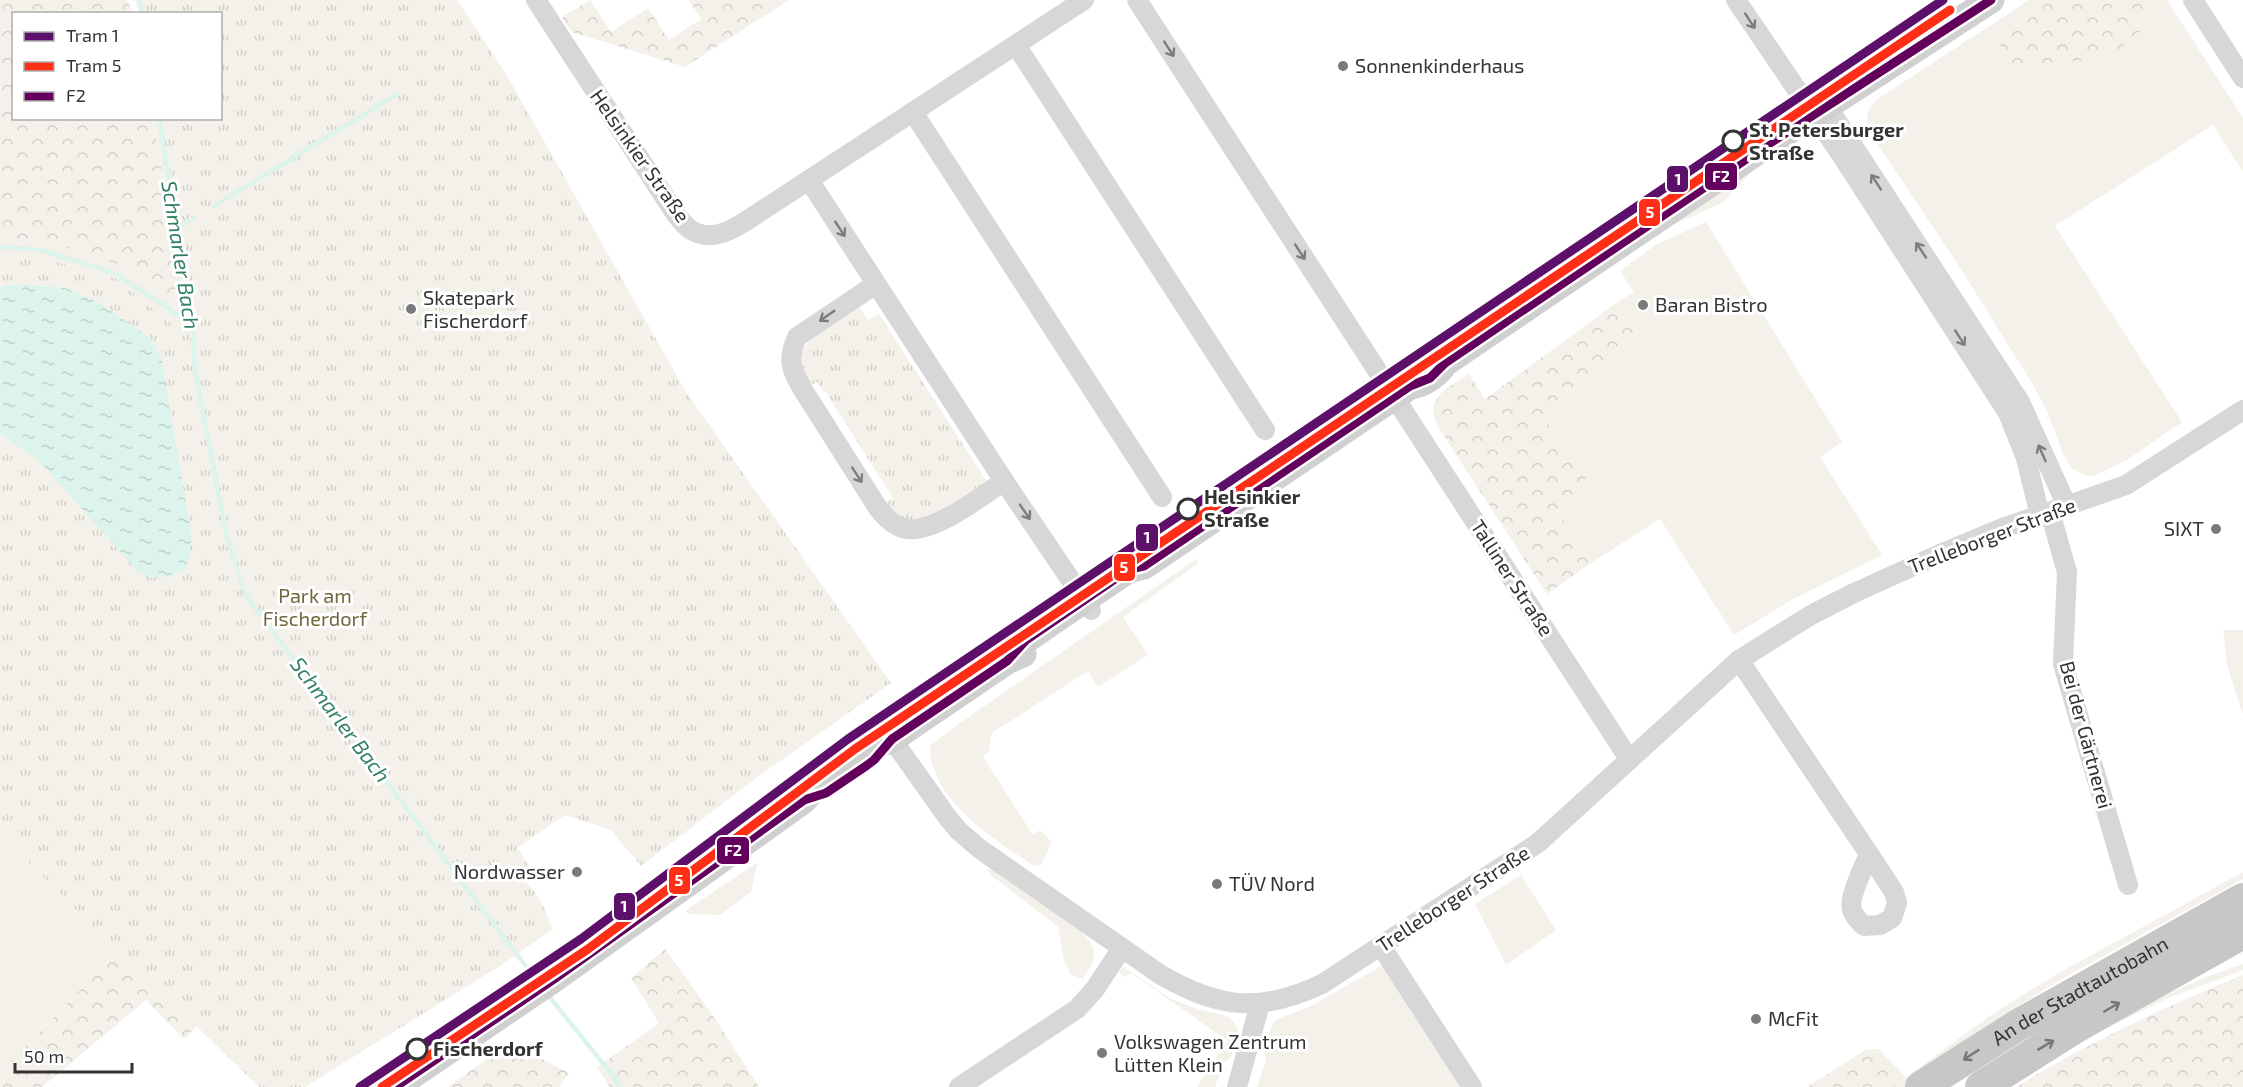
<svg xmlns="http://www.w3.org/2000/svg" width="2243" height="1087" viewBox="0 0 2243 1087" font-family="'Exo 2',sans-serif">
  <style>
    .grass { fill: #f4f1eb }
    .forest { fill: url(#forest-crowns) }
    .park { fill: url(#park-tufts) }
    .water { fill: url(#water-ripples) }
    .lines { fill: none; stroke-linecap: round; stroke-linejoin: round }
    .stream { stroke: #dcf4eb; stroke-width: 4.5 }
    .minor { stroke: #d7d7d7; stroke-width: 20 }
    .secondary { stroke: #d0d0d0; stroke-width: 27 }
    .trunk { stroke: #c7c7c7; stroke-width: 32 }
    .bus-1-casing { stroke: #fff; stroke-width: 14 }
    .bus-1 { stroke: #62005b; stroke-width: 9 }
    .tram-1-casing { stroke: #fff; stroke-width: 14 }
    .tram-2-casing { stroke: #fff; stroke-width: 14 }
    .tram-1 { stroke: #5d106a; stroke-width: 9 }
    .tram-2 { stroke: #ff2e17; stroke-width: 9 }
    .oneway { stroke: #7d7d7d }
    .oneway2 { stroke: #767676 }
    .poi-dot { fill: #7a7a7a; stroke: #fff; stroke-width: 2 }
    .stop-dot { fill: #fff; stroke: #333; stroke-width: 3 }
    .labels { text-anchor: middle; stroke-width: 6; stroke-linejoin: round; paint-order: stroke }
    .poi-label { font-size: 20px; fill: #333; stroke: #fff; text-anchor: start }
    .stop-label { font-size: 20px; font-weight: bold; fill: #333; stroke: #fff; text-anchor: start }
    .street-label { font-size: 20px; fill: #333; stroke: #fff }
    .park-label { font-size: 20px; fill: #72663c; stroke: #fff }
    .water-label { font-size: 21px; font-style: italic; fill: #328063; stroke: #fff }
    .line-badge { stroke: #fff; stroke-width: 2 }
    .badge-label { font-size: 16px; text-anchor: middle; font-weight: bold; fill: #fff }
  </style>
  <defs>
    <pattern id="forest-crowns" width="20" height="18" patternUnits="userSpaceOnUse" patternTransform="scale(1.5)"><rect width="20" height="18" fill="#f4f1eb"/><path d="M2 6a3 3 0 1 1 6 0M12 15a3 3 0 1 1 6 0" fill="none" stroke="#d2cfca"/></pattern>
    <pattern id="park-tufts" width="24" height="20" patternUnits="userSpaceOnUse" patternTransform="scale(1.5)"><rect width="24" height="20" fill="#f4f1eb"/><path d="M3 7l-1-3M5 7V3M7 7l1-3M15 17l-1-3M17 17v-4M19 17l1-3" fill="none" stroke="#d2cfca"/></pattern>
    <pattern id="water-ripples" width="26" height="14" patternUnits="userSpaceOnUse" patternTransform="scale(1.5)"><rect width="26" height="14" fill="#dcf4eb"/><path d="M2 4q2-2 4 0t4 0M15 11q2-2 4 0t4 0" fill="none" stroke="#bdd2ca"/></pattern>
  </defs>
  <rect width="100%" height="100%" fill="#fff"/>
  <!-- grass -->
  <g class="grass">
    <path d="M2029,0H2167L2243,118V172L2213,125L2055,226L2182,422L2127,460L2094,476H2087L2072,469L2063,454L2047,411L2033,385L1959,266L1868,130C1865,117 1868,110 1876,100Z"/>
    <path d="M152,119H157L190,320L174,326L117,279L24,253L0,257V239L46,240L127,268L190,319Z"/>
    <path d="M1757,166L1722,203L1672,225Z"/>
    <path d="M1706,222L1842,442L1820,457L1882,555L1795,598L1734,635L1660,519L1591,563L1558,514L1543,416L1635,333L1615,304L1634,292L1620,271L1657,244Z"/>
    <path d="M1196,559L1199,563L1123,617L1148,655L1098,687L1088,671L992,733L989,751L983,757L1033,835L1040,830L1052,842L1041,865L1035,866C995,841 929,799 930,746L957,725Z"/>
    <path d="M2223,630H2243V715L2227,665Z"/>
    <path d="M0,835L118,951L0,1073Z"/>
    <path d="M758,862L751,892L720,915L689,914L685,911Z"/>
    <path d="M999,868L1086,929L1082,933C1101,949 1095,963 1082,979L1070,974L1064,960L1058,927L991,875L986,869Z"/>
    <path d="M2243,872V879L2060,980L1995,1020L1953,1049L1907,1087H1893L1991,1015L2057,974Z"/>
    <path d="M1521,875L1556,930L1506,965L1475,904Z"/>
    <path d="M2243,964V970L2171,997L2094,1034L2093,1030C2142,1006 2191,981 2243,964Z"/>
    <path d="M1383,965L1465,1087H1257L1266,1060L1263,1050L1273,1023L1278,1019L1311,1006Z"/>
    <path d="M1124,967L1169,998L1194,1008L1227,1016L1234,1022L1238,1029L1231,1057L1223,1063L1215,1087H1197L1228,1041L1131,973L1123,977L1119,971Z"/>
  </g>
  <!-- forest -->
  <g class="forest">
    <path d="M0,0H127L133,13L14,14V118L152,119L190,320L127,268L46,240L0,239Z"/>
    <path d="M590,0L611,32L648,8L669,40L701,19L689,0H789L685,67L572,32L562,17Z"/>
    <path d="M2048,0H2149L2150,6L2147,24L2132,39L2109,56L2017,70L1992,33Z"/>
    <path d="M1615,304L1635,333L1543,416L1586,478L1559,514L1591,563L1547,594L1440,430C1422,399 1445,389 1469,374L1485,399Z"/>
    <path d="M0,835L160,978L197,1026L184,1039L146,1000L42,1087H0V1073L118,951Z"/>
    <path d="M665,949L714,1017L759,1087H610L597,1067L659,1023L631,978Z"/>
    <path d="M2243,975V1087H2016C2091,1041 2162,1008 2243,975Z"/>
    <path d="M1867,1049H1878L1906,1077L1893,1087H1807Z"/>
    <path d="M497,1052L536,1056L569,1073L559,1087H448Z"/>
  </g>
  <!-- park -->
  <g class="park">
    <path d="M135,0H457L506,74L686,392L891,683L759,776L641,866L611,830L565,815L517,848L533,872L521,880C538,887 546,914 553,929L500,966L305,1087H259L0,835V257L24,253L117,279L174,326L190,320L157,119L220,118V14L139,13Z"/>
    <path d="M859,306L868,320L879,314L987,482L932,518L905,521L884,504L893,498L825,391H823L817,382L808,387C805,379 799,369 800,360C802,337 842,317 859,306Z"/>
  </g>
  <!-- water -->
  <path class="water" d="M17,284L65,288L96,301L151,338L161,357L192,539L188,562L184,570L173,576L151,578L137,571L39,461L0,433V287Z"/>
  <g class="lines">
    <!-- stream -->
    <g class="stream">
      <path d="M139,0L143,14"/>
      <path d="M159,118L192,324L195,371L227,538L246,596L537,981"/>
      <path d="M214,206L399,93"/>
      <path d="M176,229L194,218"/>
      <path d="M0,247L41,250L114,273L192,324"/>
      <path d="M548,995L614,1077L620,1087"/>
    </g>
    <!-- minor -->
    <g class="minor">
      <path d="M536,0L677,216C682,221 686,227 691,230C717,246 745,221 766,208L1084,0"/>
      <path d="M1137,0L1629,759"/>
      <path d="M1736,0L1844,159L2008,413L2026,458L2040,516"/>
      <path d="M2193,0L2243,78"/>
      <path d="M1016,45L1265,430"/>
      <path d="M1827,106L2020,402L2067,506"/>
      <path d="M913,112L1162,497"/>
      <path d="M809,180L1004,481L1091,610"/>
      <path d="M876,284L797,337C786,362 792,371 805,393L878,508C885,517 895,528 908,529C935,532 981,497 1004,481"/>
      <path d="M2050,512L2067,572L2063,664L2128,885"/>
      <path d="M1739,660L1869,854C1864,867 1848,898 1852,910C1854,917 1859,921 1864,926L1880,925L1892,918L1897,903L1894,892L1869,854"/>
      <path d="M892,739L948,818L959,831L980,849L1161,975C1220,1009 1260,1013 1322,984L1538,843L1739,660L1811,615L1854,593L1940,554L2000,529L2126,485L2243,410"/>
      <path d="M1381,946L1472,1087"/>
      <path d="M959,1087L1077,1009L1095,989L1122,948"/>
      <path d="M1237,1087L1260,1004"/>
    </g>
    <!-- secondary -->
    <g class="secondary">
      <path d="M1007,661L1026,640L1084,600L1128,570L1144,566L1410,386C1424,385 1438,374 1445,363L1767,145L1991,0"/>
      <path d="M395,1087L554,979L804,800L819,783L858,753L892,739L1007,661L1023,654"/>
    </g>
    <!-- trunk -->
    <g class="trunk">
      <path id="s1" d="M1921,1087L2018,1025L2243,899"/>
      <path d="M1981,1087L2076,1027L2243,933"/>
    </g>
    <!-- bus-1 casing -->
    <g class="bus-1-casing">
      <path id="bus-1" d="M395,1087L554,979L804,800L826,793L866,766L874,760L892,739L1007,661L1026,640L1128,570L1144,566L1410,386L1430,378L1445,363L1767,145L1991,0"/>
    </g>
    <!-- bus-1 -->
    <use href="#bus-1" class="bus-1"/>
    <!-- tram-1 casing -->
    <g class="tram-1-casing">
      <path id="tram-1" d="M360,1087L581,939L848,739L1943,0"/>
    </g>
    <!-- tram-2 casing -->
    <g class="tram-2-casing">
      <path id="tram-2" d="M382,1087L588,949L855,749L1950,10"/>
    </g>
    <!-- tram-1 -->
    <use href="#tram-1" class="tram-1"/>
    <!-- tram-2 -->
    <use href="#tram-2" class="tram-2"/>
  </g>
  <!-- one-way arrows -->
  <defs><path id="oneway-shaft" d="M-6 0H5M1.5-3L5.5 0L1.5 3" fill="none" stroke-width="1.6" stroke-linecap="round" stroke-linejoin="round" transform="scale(1.5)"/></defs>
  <g class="oneway">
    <use href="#oneway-shaft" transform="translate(1750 21) rotate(57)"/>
    <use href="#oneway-shaft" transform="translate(1169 49) rotate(57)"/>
    <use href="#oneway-shaft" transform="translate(1876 182) rotate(-123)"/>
    <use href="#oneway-shaft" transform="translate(840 229) rotate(57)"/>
    <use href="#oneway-shaft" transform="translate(1921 250) rotate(-124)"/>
    <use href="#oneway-shaft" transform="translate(1300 252) rotate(57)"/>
    <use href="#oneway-shaft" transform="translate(827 316) rotate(145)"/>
    <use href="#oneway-shaft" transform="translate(1960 338) rotate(57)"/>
    <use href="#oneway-shaft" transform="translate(2042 453) rotate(-114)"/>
    <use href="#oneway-shaft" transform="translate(857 475) rotate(57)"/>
    <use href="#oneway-shaft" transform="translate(1025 512) rotate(55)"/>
  </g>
  <g class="oneway2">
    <use href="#oneway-shaft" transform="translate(2112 1007) rotate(-30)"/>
    <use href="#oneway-shaft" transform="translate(2046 1045) rotate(-31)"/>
    <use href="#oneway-shaft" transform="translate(1971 1055) rotate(147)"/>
  </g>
  <!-- markers -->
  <g class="poi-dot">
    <circle cx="1343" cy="66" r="6"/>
    <circle cx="1643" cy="305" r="6"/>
    <circle cx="411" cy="309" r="6"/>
    <circle cx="2216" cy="529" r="6"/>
    <circle cx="577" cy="872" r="6"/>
    <circle cx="1217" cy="884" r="6"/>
    <circle cx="1756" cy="1019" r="6"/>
    <circle cx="1102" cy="1053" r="6"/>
  </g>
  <g class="stop-dot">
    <circle cx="1733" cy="141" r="10"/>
    <circle cx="1188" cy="509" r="10"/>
    <circle cx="417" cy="1049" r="10"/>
  </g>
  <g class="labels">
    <!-- poi labels -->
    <g class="poi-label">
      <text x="1355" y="73">Sonnenkinderhaus</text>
      <text x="423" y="305">Skatepark<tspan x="423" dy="23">Fischerdorf</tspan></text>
      <text x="1655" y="312">Baran Bistro</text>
      <text x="2204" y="536" text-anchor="end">SIXT</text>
      <text x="565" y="879" text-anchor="end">Nordwasser</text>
      <text x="1229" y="891">TÜV Nord</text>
      <text x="1768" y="1026">McFit</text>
      <text x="1114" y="1049">Volkswagen Zentrum<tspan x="1114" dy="23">Lütten Klein</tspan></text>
    </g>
    <!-- stop labels -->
    <g class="stop-label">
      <text x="1749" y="137">St. Petersburger<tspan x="1749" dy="23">Straße</tspan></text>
      <text x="1204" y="504">Helsinkier<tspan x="1204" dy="23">Straße</tspan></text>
      <text x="433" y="1056">Fischerdorf</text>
    </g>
    <!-- street labels -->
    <g class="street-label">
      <text transform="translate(640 156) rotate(55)" y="7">Helsinkier Straße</text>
      <text transform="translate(1992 536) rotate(-21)" y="7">Trelleborger Straße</text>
      <text transform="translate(1512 578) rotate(57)" y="7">Talliner Straße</text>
      <text transform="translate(2086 735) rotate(75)" y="7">Bei der Gärtnerei</text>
      <text transform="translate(1453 899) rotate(-33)" y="7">Trelleborger Straße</text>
      <text dy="7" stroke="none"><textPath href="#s1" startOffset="186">An der Stadtautobahn</textPath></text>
    </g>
    <!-- park labels -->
    <g class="park-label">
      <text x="315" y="603">Park am<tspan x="315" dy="23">Fischerdorf</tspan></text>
    </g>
    <!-- water labels -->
    <g class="water-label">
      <text transform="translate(180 255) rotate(81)" y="7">Schmarler Bach</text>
      <text transform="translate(340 720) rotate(53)" y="7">Schmarler Bach</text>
    </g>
  </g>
  <g class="line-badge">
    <rect x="1704" y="162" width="34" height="29" rx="6" fill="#62005b"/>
    <rect x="1666" y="165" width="23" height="28" rx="6" fill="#5d106a"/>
    <rect x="1638" y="198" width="23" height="29" rx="6" fill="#ff2e17"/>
    <rect x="1135" y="523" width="24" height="29" rx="6" fill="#5d106a"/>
    <rect x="1113" y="553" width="23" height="29" rx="6" fill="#ff2e17"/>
    <rect x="716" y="836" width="34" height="29" rx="6" fill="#62005b"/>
    <rect x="668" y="866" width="23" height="29" rx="6" fill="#ff2e17"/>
    <rect x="613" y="892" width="23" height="29" rx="6" fill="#5d106a"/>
  </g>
  <g class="badge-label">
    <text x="1721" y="182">F2</text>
    <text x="1678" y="185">1</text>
    <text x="1650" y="218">5</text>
    <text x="1147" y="543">1</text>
    <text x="1124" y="573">5</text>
    <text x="733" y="856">F2</text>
    <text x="679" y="886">5</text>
    <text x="624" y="912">1</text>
  </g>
  <!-- legend -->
  <rect x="12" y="12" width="210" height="108" fill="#ffffff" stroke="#adadad" stroke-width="1.5"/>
  <rect x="24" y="32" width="30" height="9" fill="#5d106a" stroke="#adadad" stroke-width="1.5"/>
  <text x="66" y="42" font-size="18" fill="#333333">Tram 1</text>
  <rect x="24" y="62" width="30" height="9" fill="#ff2e17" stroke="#adadad" stroke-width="1.5"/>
  <text x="66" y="72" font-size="18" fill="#333333">Tram 5</text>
  <rect x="24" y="92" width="30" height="9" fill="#62005b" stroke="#adadad" stroke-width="1.5"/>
  <text x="66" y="102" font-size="18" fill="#333333">F2</text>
  <!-- scale -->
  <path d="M15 1063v9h117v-9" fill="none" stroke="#333333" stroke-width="3"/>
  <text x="24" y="1063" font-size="18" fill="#333333" stroke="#ffffff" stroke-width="4.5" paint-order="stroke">50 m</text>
</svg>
